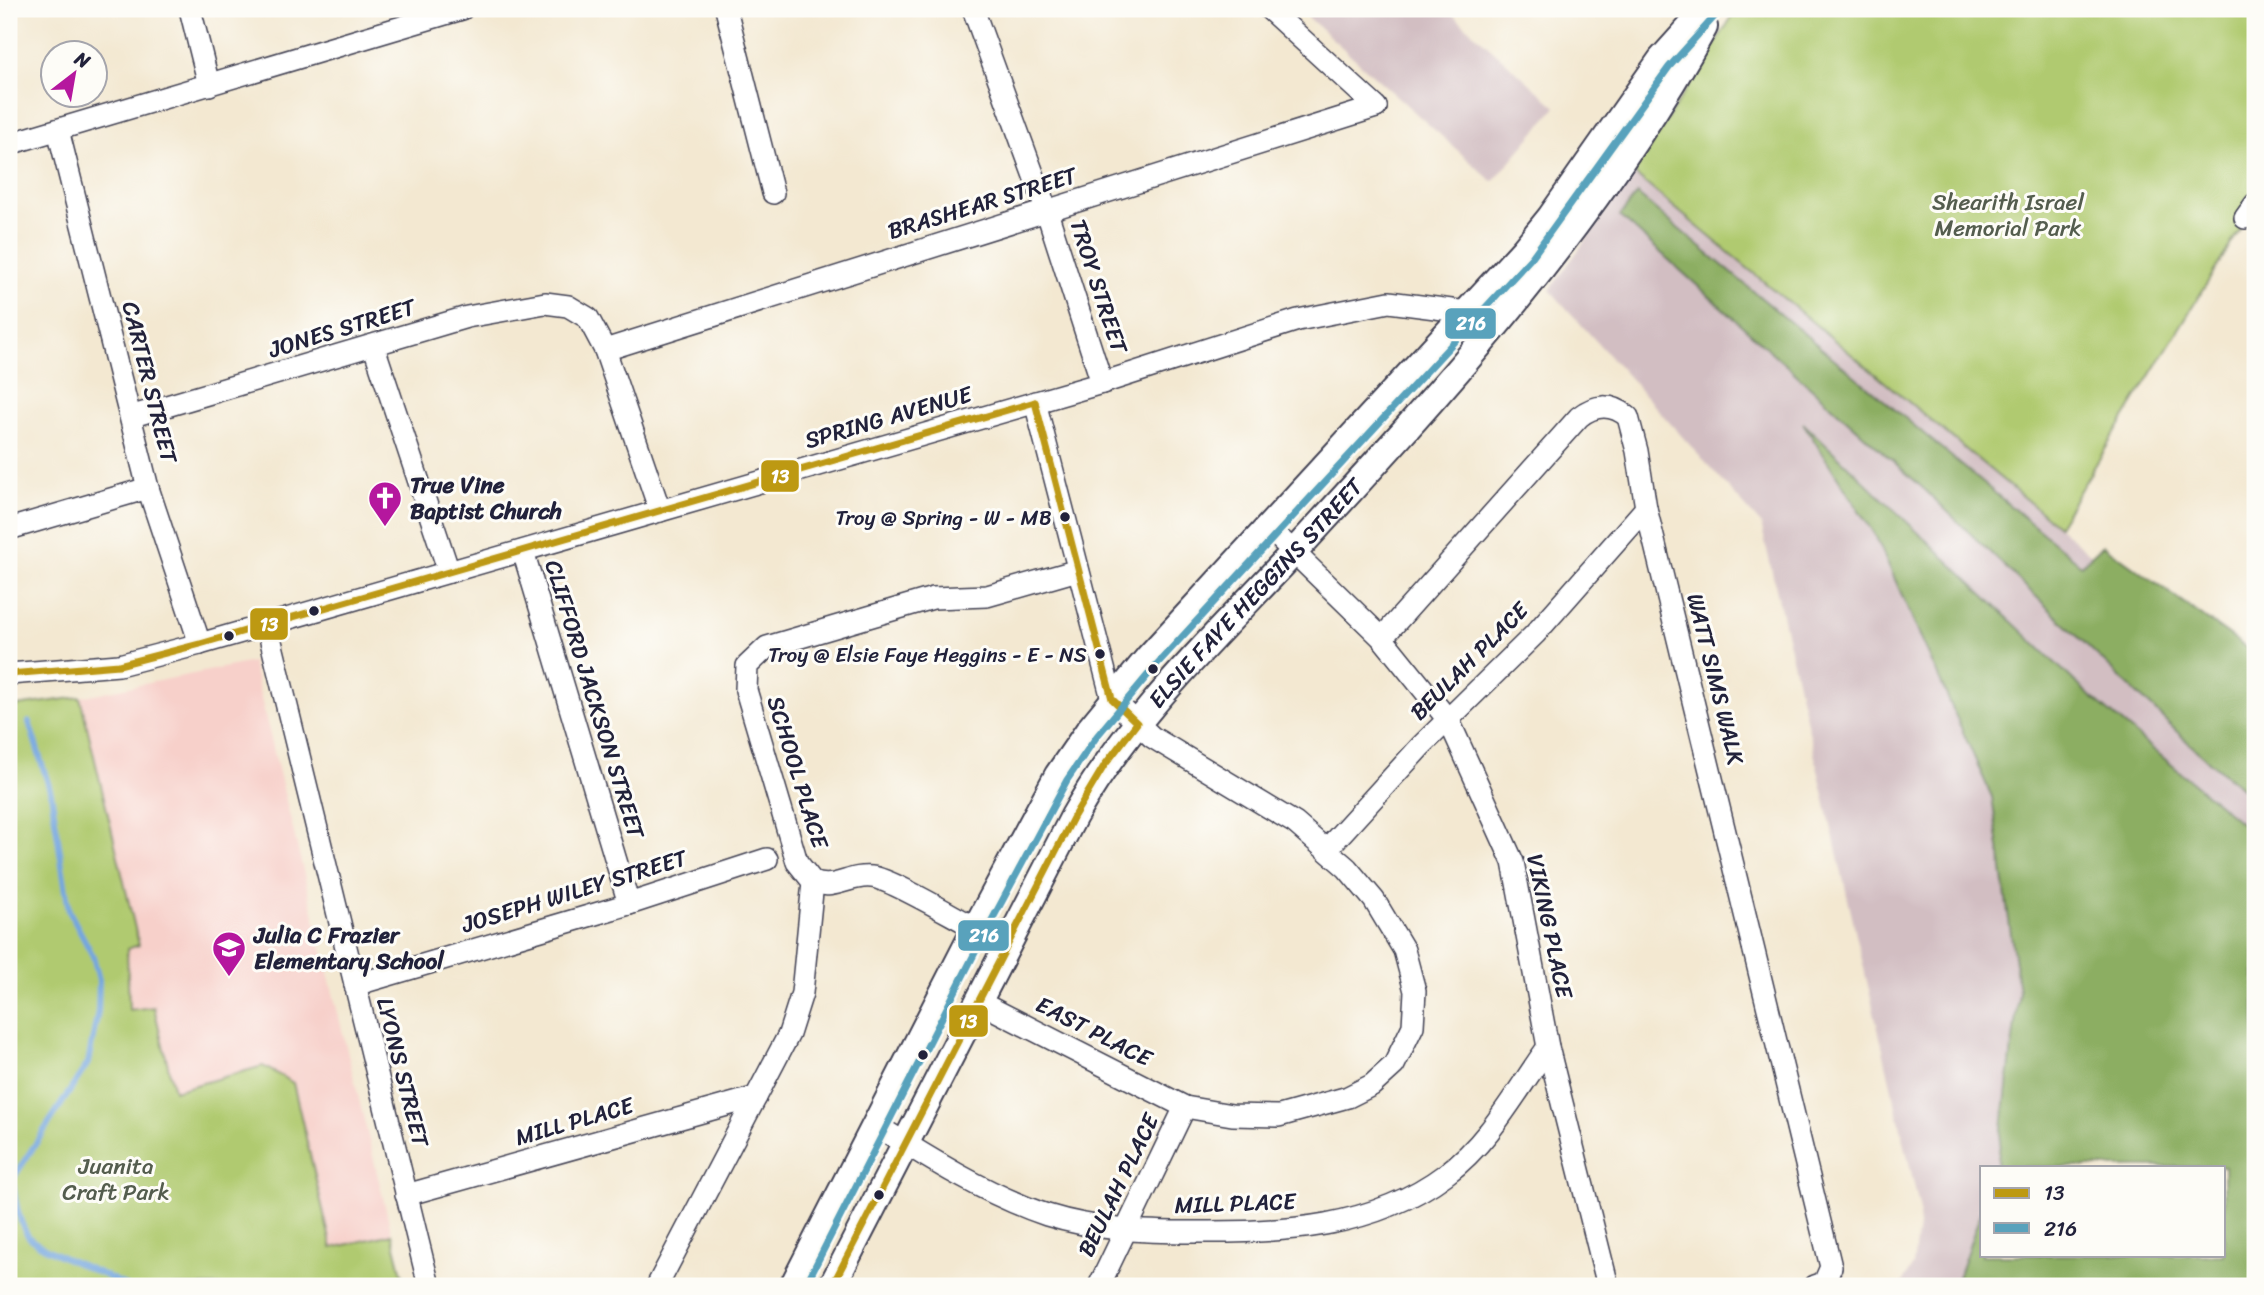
<svg xmlns="http://www.w3.org/2000/svg" width="2264" height="1295" viewBox="0 0 2264 1295" font-family="Sriracha,sans-serif">
  <style>
    .built { fill: #f7d0ca }
    .industrial { fill: #d2bec2; fill-rule: evenodd }
    .green { fill: #b0ca70; stroke: #697656; stroke-width: 2 }
    .forest { fill: #8cae62; stroke: #57684e; stroke-width: 2 }
    .lines { fill: none; stroke-linecap: round; stroke-linejoin: round }
    .stream { stroke: #73a6df; stroke-width: 6 }
    .minor-casing { stroke: #414052; stroke-width: 24 }
    .major-casing { stroke: #414052; stroke-width: 30 }
    .minor { stroke: #fff; stroke-width: 21 }
    .major { stroke: #fff; stroke-width: 26 }
    .bus-1-casing { stroke: #fdfcf7; stroke-width: 12 }
    .bus-2-casing { stroke: #fdfcf7; stroke-width: 12 }
    .bus-1 { stroke: #bd9912; stroke-width: 7 }
    .bus-2 { stroke: #59a2bc; stroke-width: 7 }
    .bus-dot { fill: #22223b; stroke: #fdfcf7; stroke-width: 2.5 }
    .labels { text-anchor: middle; stroke-width: 6; stroke-linejoin: round; paint-order: stroke }
    .bus-label { font-size: 21px; fill: #22223b; stroke: #fdfcf7; text-anchor: end }
    .park-label { font-size: 23px; fill: #545d4e; stroke: #fdfcf7 }
    .street-label { font-size: 23px; fill: #22223b; stroke: #fdfcf7 }
    .poi-label { font-size: 23px; font-weight: bold; fill: #22223b; stroke: #fdfcf7; text-anchor: start }
    .line-badge { stroke: #fdfcf7; stroke-width: 2.5 }
    .badge-label { font-size: 19px; text-anchor: middle; font-weight: bold; fill: #fff }
  </style>
  <rect width="100%" height="100%" fill="#fdfcf7"/>
  <filter id="ink" filterUnits="userSpaceOnUse"><feTurbulence type="fractalNoise" baseFrequency=".0143" numOctaves="2"/><feDisplacementMap in="SourceGraphic" scale="14" xChannelSelector="R" yChannelSelector="G"/><feConvolveMatrix kernelMatrix="1 2 1 2 8 2 1 2 1" color-interpolation-filters="sRGB"/></filter>
  <filter id="wash" filterUnits="userSpaceOnUse"><feTurbulence type="fractalNoise" baseFrequency=".00686" numOctaves="4" result="noise"/><feDisplacementMap in="SourceGraphic" scale="28" xChannelSelector="R" yChannelSelector="G"/><feGaussianBlur stdDeviation="1.57" result="paint"/><feColorMatrix in="noise" values="0 0 0 0 0 0 0 0 0 0 0 0 0 0 0 0 0 1.4 0 .05"/><feComposite in="paint" operator="in"/></filter>
  <g filter="url(#wash)">
    <rect width="100%" height="100%" fill="#f3e8d1"/>
    <!-- built -->
    <path class="built" d="M252,662L392,1234L332,1248L293,1083L262,1066L174,1091L154,1007L129,1010L127,949L139,945L80,697Z"/>
    <!-- industrial -->
    <g class="industrial">
      <path d="M1299,9H1447L1556,107L1493,182Z"/>
      <path d="M1633,173L2058,526L2255,699V1286H1900L1913,1266L1920,1210L1761,524L1550,290ZM1982,1167H2224V1255H1982Z"/>
    </g>
    <!-- green -->
    <g class="green">
      <path d="M1737,9H2255V205L2058,526L1633,173Z"/>
      <path d="M80,697L139,945L127,949L129,1010L154,1007L174,1091L263,1066L293,1083L332,1248L392,1234L405,1286H9V707Z"/>
    </g>
    <!-- forest -->
    <g class="forest">
      <path d="M1637,194L2081,565L2103,545L2255,654V799L2197,751L1925,490L1620,216Z"/>
      <path d="M1803,423L2090,696L2255,835V1286H1955L1982,1209V1255H2224V1167H1997L2019,992L1992,797L1876,537Z"/>
    </g>
    <g class="lines">
      <!-- stream -->
      <path class="stream" d="M29,722L51,793L69,911L93,956L99,980L98,1011L88,1063L12,1180C15,1198 18,1222 29,1237C39,1250 106,1274 126,1286"/>
    </g>
  </g>
  <g filter="url(#ink)">
    <g class="lines">
      <!-- minor casing -->
      <g class="minor-casing">
        <g id="minor">
          <path d="M190,9L209,85"/>
          <path d="M726,9L773,193"/>
          <path d="M973,9L1046,209L1102,383"/>
          <path d="M1269,9L1376,107"/>
          <path d="M58,130L148,488L200,644"/>
          <path d="M9,144L462,9"/>
          <path d="M2245,218L2255,204"/>
          <path d="M374,347L449,572"/>
          <path d="M605,350L1376,107"/>
          <path d="M133,416L467,317L545,303L568,306L588,318L605,350L660,511"/>
          <path d="M1268,527L1382,638L1449,721L1513,862L1548,1047L1608,1286"/>
          <path d="M9,529L148,488"/>
          <path d="M523,551L629,904"/>
          <path d="M267,625L429,1286"/>
          <path d="M1382,638L1579,417C1595,404 1612,403 1628,417L1637,451L1646,508L1831,1267L1824,1283L1815,1286"/>
          <path d="M9,674L119,665L200,644L1102,383L1298,320L1389,302L1467,312L1494,327"/>
          <path d="M1327,849L1421,746L1535,634L1646,508"/>
          <path d="M813,882C835,891 850,874 872,877C891,879 954,917 976,928"/>
          <path d="M355,985L629,904L767,859"/>
          <path d="M979,1002L1185,1107L1232,1115L1279,1116L1348,1097L1372,1085L1394,1065L1413,1026L1415,991L1404,950L1374,900L1347,868L1295,823L1152,737L1112,699L1035,402"/>
          <path d="M874,1124C928,1158 987,1195 1047,1215C1095,1230 1144,1232 1194,1232C1281,1233 1373,1229 1446,1174C1489,1143 1517,1090 1548,1047"/>
          <path d="M406,1195L756,1097"/>
          <path d="M657,1286L789,1034L802,993L813,882L797,862L746,690L747,666L767,647L933,598L987,596L1078,570"/>
          <path d="M1099,1286L1185,1107"/>
        </g>
      </g>
      <!-- major casing -->
      <g class="major-casing">
        <g id="major">
          <path d="M793,1286L976,928L1058,775L1089,730L1149,657L1524,250L1550,218L1661,60L1707,9"/>
          <path id="s1" d="M832,1286L1074,816C1131,715 1216,636 1294,552C1444,389 1597,223 1704,27"/>
        </g>
      </g>
      <!-- minor -->
      <use href="#minor" class="minor"/>
      <!-- major -->
      <use href="#major" class="major"/>
      <!-- bus-1 casing -->
      <g class="bus-1-casing">
        <g id="bus-1">
          <path d="M9,674L119,665L200,644L1035,402"/>
          <path d="M832,1286L1074,816L1104,766L1137,723L1112,699L1035,402"/>
        </g>
      </g>
      <!-- bus-2 casing -->
      <g class="bus-2-casing">
        <path id="bus-2" d="M805,1286L985,933L1067,780L1097,736L1157,664L1532,257L1669,67L1715,16"/>
      </g>
      <!-- bus-1 -->
      <use href="#bus-1" class="bus-1"/>
      <!-- bus-2 -->
      <use href="#bus-2" class="bus-2"/>
    </g>
  </g>
  <!-- icons -->
  <defs>
    <g id="church-pin" transform="scale(1.75)"><path d="M0 17L-7.5 6A9.5 9.5 0 1 1 7.5 6Z" fill="#b5179e" stroke="#fdfcf7"/><path d="M-1.2-6h2.4v3.5h3.3v2.4h-3.3V6h-2.4V-.1h-3.3v-2.4h3.3Z" fill="#fff"/></g>
    <g id="school-pin" transform="scale(1.75)"><path d="M0 17L-7.5 6A9.5 9.5 0 1 1 7.5 6Z" fill="#b5179e" stroke="#fdfcf7"/><path d="M0-5L7-2L0 1L-7-2ZM-4 1L0 2.5L4 1V4Q0 6-4 4Z" fill="#fff"/></g>
  </defs>
  <g fill-rule="evenodd">
    <use href="#church-pin" x="385" y="498"/>
    <use href="#school-pin" x="229" y="948"/>
  </g>
  <!-- markers -->
  <g class="bus-dot">
    <circle cx="1065" cy="517" r="6"/>
    <circle cx="314" cy="611" r="6"/>
    <circle cx="229" cy="636" r="6"/>
    <circle cx="1100" cy="654" r="6"/>
    <circle cx="1153" cy="669" r="6"/>
    <circle cx="923" cy="1055" r="6"/>
    <circle cx="879" cy="1195" r="6"/>
  </g>
  <g class="labels">
    <!-- bus labels -->
    <g class="bus-label">
      <text x="1052" y="525">Troy @ Spring - W - MB</text>
      <text x="1087" y="662">Troy @ Elsie Faye Heggins - E - NS</text>
    </g>
    <!-- park labels -->
    <g class="park-label">
      <text x="2008" y="210">Shearith Israel<tspan x="2008" dy="26">Memorial Park</tspan></text>
      <text x="116" y="1174">Juanita<tspan x="116" dy="26">Craft Park</tspan></text>
    </g>
    <!-- street labels -->
    <g class="street-label">
      <text transform="translate(982 203) rotate(-17)" y="8">BRASHEAR STREET</text>
      <text transform="translate(1099 286) rotate(72)" y="8">TROY STREET</text>
      <text transform="translate(342 328) rotate(-17)" y="8">JONES STREET</text>
      <text transform="translate(150 382) rotate(76)" y="8">CARTER STREET</text>
      <text transform="translate(888 417) rotate(-16)" y="8">SPRING AVENUE</text>
      <text dy="8" stroke="none"><textPath href="#s1" startOffset="817">ELSIE FAYE HEGGINS STREET</textPath></text>
      <text transform="translate(1469 661) rotate(-45)" y="8">BEULAH PLACE</text>
      <text transform="translate(1716 679) rotate(76)" y="8">WATT SIMS WALK</text>
      <text transform="translate(595 699) rotate(73)" y="8">CLIFFORD JACKSON STREET</text>
      <text transform="translate(798 772) rotate(73)" y="8">SCHOOL PLACE</text>
      <text transform="translate(574 891) rotate(-17)" y="8">JOSEPH WILEY STREET</text>
      <text transform="translate(1550 926) rotate(78)" y="8">VIKING PLACE</text>
      <text transform="translate(1094 1031) rotate(27)" y="8">EAST PLACE</text>
      <text transform="translate(403 1072) rotate(76)" y="8">LYONS STREET</text>
      <text transform="translate(574 1121) rotate(-16)" y="8">MILL PLACE</text>
      <text transform="translate(1118 1185) rotate(-64)" y="8">BEULAH PLACE</text>
      <text transform="translate(1235 1203) rotate(-2)" y="8">MILL PLACE</text>
    </g>
    <!-- poi labels -->
    <g class="poi-label">
      <text x="410" y="493">True Vine<tspan x="410" dy="26">Baptist Church</tspan></text>
      <text x="254" y="943">Julia C Frazier<tspan x="254" dy="26">Elementary School</tspan></text>
    </g>
  </g>
  <g class="line-badge">
    <rect x="1444" y="307" width="53" height="33" rx="7" fill="#59a2bc"/>
    <rect x="760" y="459" width="40" height="34" rx="7" fill="#bd9912"/>
    <rect x="249" y="607" width="40" height="34" rx="7" fill="#bd9912"/>
    <rect x="957" y="919" width="53" height="33" rx="7" fill="#59a2bc"/>
    <rect x="948" y="1004" width="41" height="34" rx="7" fill="#bd9912"/>
  </g>
  <g class="badge-label">
    <text x="1471" y="330">216</text>
    <text x="780" y="483">13</text>
    <text x="269" y="631">13</text>
    <text x="984" y="942">216</text>
    <text x="968" y="1028">13</text>
  </g>
  <!-- margin -->
  <rect width="2264" height="1295" fill="none" stroke="#fdfcf7" stroke-width="35"/>
  <!-- legend -->
  <rect x="1980" y="1166" width="245" height="91" fill="#fdfcf7" stroke="#a5a5ac" stroke-width="2"/>
  <rect x="1994" y="1188" width="35" height="10" fill="#bd9912" stroke="#a5a5ac" stroke-width="2"/>
  <text x="2044" y="1200" font-size="21" fill="#22223b">13</text>
  <rect x="1994" y="1223" width="35" height="10" fill="#59a2bc" stroke="#a5a5ac" stroke-width="2"/>
  <text x="2044" y="1236" font-size="21" fill="#22223b">216</text>
  <!-- north arrow -->
  <g transform="translate(74 74) rotate(31)"><circle r="33" fill="#fdfcf7" stroke="#a5a5ac" stroke-width="2"/>
  <path d="M0-5L12 26L0 18L-12 26Z" fill="#b5179e"/>
  <text y="-10" font-size="19" font-weight="bold" text-anchor="middle" fill="#22223b">N</text>
  </g>
</svg>
